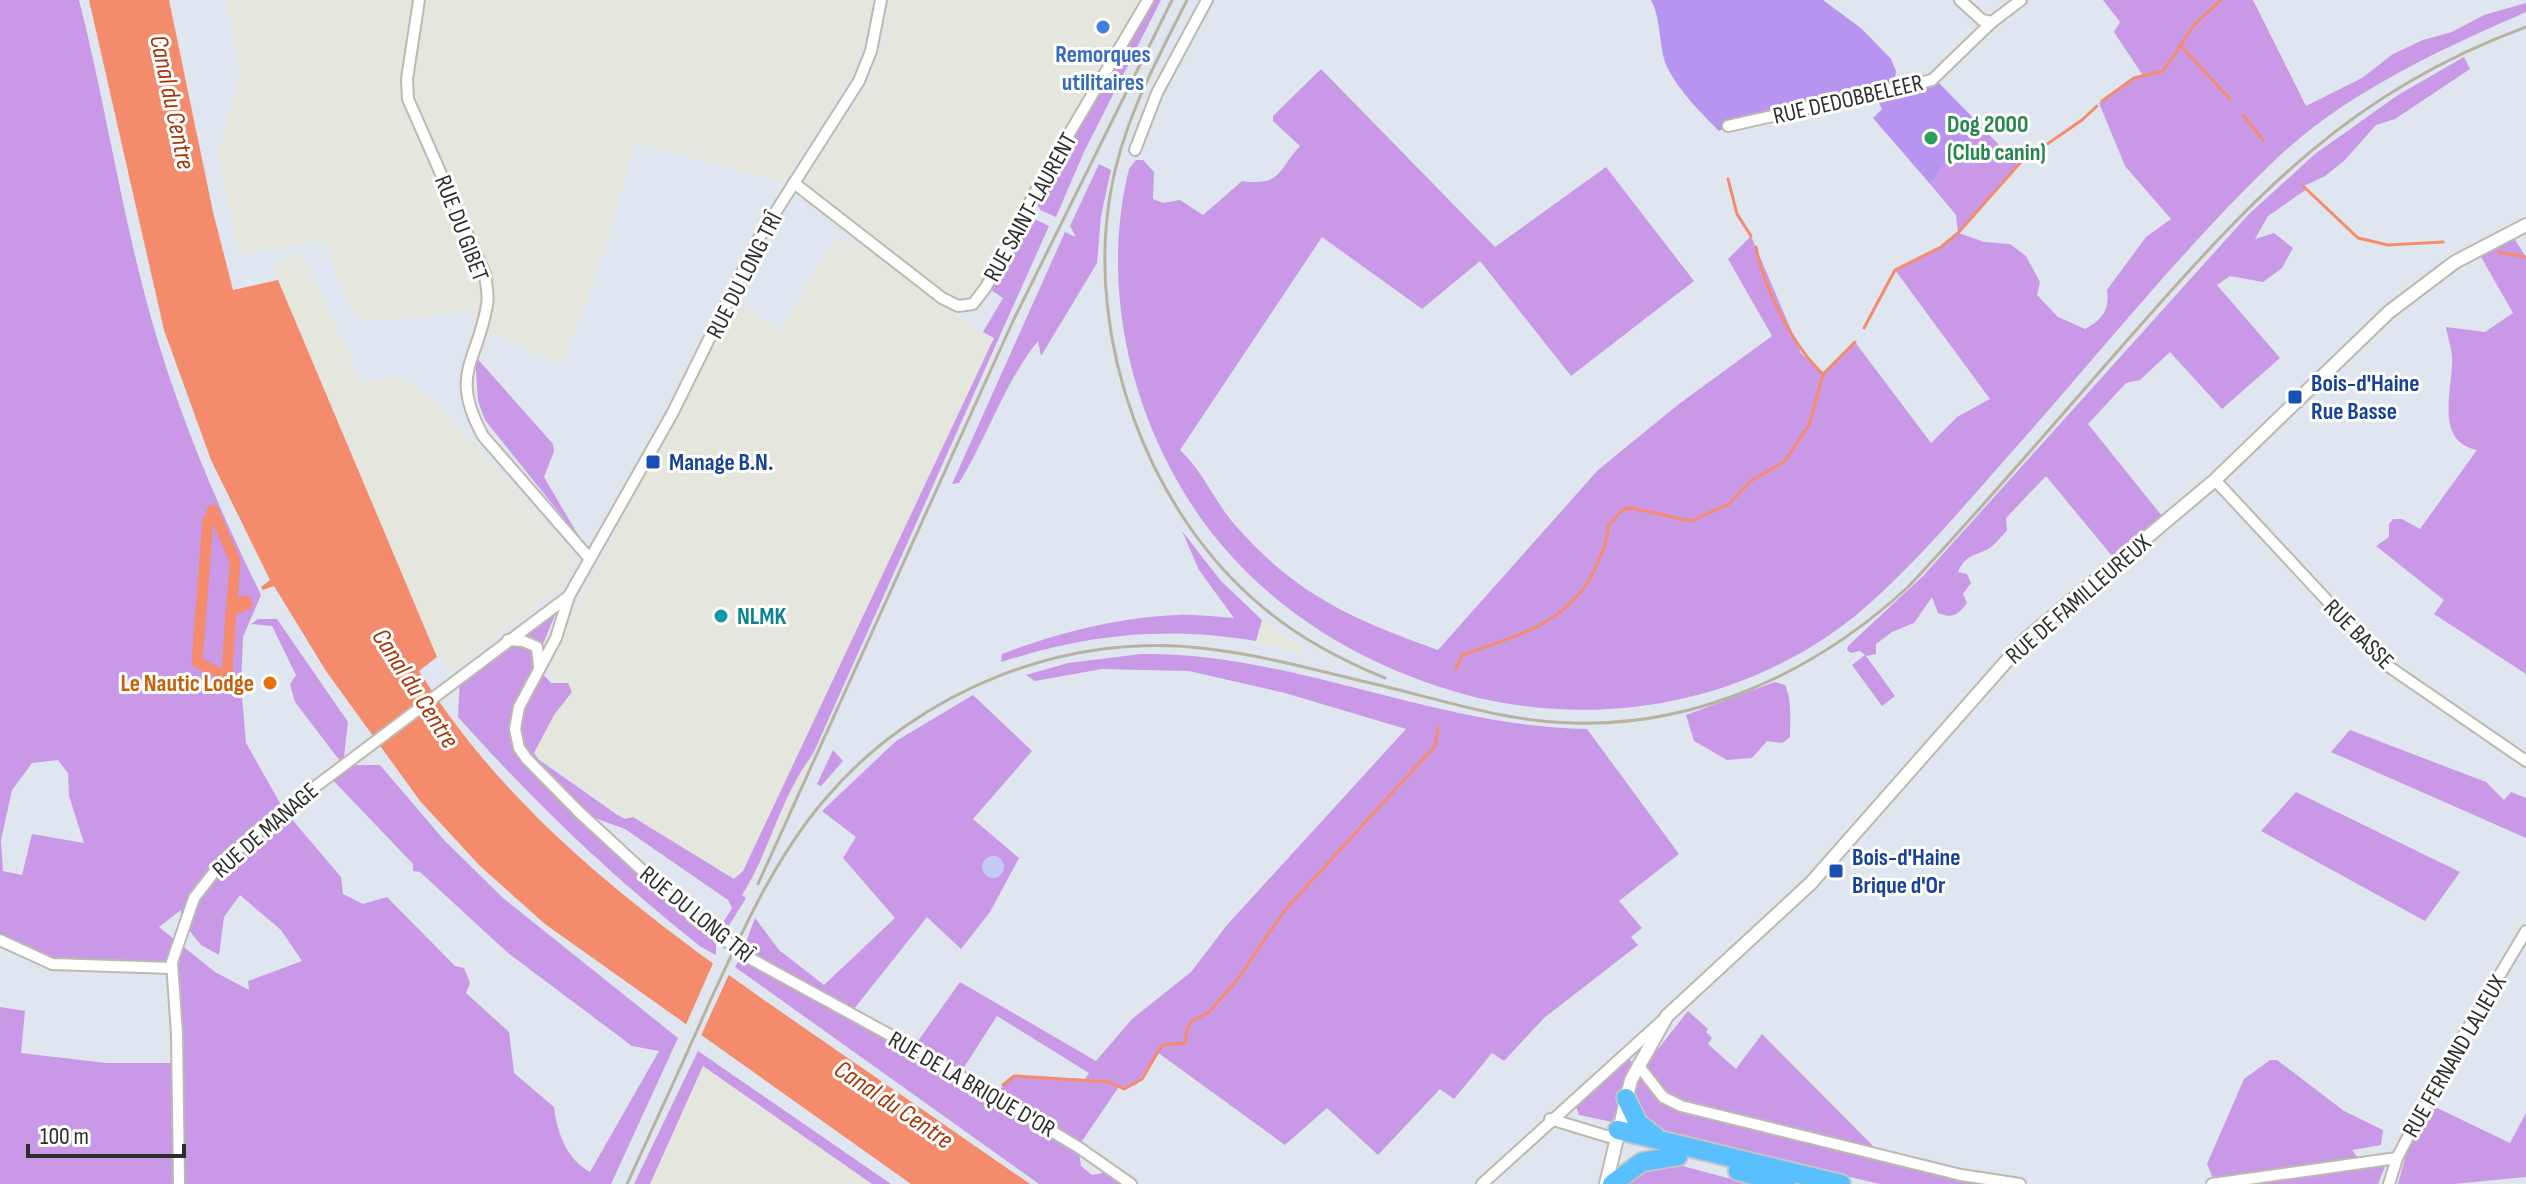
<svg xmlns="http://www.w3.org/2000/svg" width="2526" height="1184" viewBox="0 0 2526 1184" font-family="'Sofia Sans Condensed',sans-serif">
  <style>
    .industrial { fill: #e5e7df }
    .green { fill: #c999e7; fill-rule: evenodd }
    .sand { fill: #c1cbf5 }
    .pitch { fill: #b794ef }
    .water { fill: #f58b6d }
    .pier { fill: #dfe6ef }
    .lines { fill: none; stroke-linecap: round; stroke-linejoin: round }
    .stream { stroke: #f58b6d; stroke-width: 3 }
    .canal { stroke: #f58b6d; stroke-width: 11 }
    .minor-casing { stroke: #bdb9af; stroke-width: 14 }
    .tertiary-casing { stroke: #bdb9af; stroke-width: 16 }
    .motorway-casing { stroke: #c4c4c4; stroke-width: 22 }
    .minor { stroke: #fff; stroke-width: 10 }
    .tertiary { stroke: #fff; stroke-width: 12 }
    .motorway { stroke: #59bfff; stroke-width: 18 }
    .rail { stroke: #b8b3a1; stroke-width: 3 }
    .shop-dot { fill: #3f7fe0; stroke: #fff; stroke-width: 3 }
    .leisure-dot { fill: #2e9e5b; stroke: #fff; stroke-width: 3 }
    .transit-dot { fill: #1a4fb4; stroke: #fff; stroke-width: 3 }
    .culture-dot { fill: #0f9aa8; stroke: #fff; stroke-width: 3 }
    .food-dot { fill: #e8710a; stroke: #fff; stroke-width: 3 }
    .labels { text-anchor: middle; stroke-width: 6; stroke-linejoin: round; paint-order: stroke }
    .shop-label { font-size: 24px; font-weight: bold; fill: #366cbe; stroke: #fff }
    .street-label { font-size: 24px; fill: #2d2d2d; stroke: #fff }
    .leisure-label { font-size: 24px; font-weight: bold; fill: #27864d; stroke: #fff; text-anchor: start }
    .transit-label { font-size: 24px; font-weight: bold; fill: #164399; stroke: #fff; text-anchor: start }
    .culture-label { font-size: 24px; font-weight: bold; fill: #0d838f; stroke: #fff; text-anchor: start }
    .food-label { font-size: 24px; font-weight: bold; fill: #c56008; stroke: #fff; text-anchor: end }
    .water-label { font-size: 26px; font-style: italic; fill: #a73607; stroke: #fff }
  </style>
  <rect width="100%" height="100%" fill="#dfe6ef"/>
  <!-- industrial -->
  <g class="industrial">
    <path d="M225,0H874L857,67L784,183L635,142L607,244L562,365L484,330L470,311L396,320H364L352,311L323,243L314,241L240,256L218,155L240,73Z"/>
    <path d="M889,0H1145L1019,213L975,299L960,300L944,294L801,185L867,86L882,43Z"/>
    <path d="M836,236L850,246L857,237L981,332L994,338L743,871L734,879L616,814L534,753L554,715L571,695L551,683L555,647L735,302L782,329Z"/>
    <path d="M299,255L306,259L361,382L398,377L429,395L569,548L573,570L564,585L452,671L437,657L272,265Z"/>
    <path d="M1262,620L1302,646L1301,654L1256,641Z"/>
    <path d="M813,754L746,898L742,895L777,824L791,784Z"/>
    <path d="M693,1058L872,1184H634Z"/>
  </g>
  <!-- green -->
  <g class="green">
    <path d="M0,0H79C103,94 118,190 142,284C169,392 212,495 261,595L243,637L241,686L246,743L284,810L341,877L343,894L363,904L387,897L455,966L464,968L470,983L466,993L509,1032L514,1073L554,1107C557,1132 567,1160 590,1172L659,1051L632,1046L508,953L420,872L413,871V864L329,776L343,765L295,702L290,684L296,675L272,626L251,624L258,619H277L348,722L343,765H380L444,840L503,898L678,1038L611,1184H0V1007L25,1011L21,1053L106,1063H177L171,968L52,964L0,940ZM58,760L68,773L69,796L84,843L32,834L22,875L3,871L1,840L12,790L32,763ZM240,895L281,930L302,961L248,981L249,990L215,972L159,927L181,910L182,928L184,924L201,945L219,955L224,917Z"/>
    <path d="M1148,0H1161L1084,152L1056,217L1040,210L1036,201L1039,185Z"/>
    <path d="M2103,0H2253L2306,106L2362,78L2393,54L2423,40L2452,32L2484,15L2526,3V12C2437,51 2345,93 2274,161C2179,252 2097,357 2009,455C1967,503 1925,552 1878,596C1767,700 1607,733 1463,694C1360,665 1269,610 1205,524C1132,424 1099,290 1129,169L1136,160H1143L1154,172L1153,199L1163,203L1180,200L1203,215L1242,181C1282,186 1277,171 1300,146L1273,121V116L1321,69L1495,247L1606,167L1694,281L1571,376L1480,261L1422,309L1322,237L1180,450C1202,470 1215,502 1235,525C1296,595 1352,619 1438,650L1598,470L1679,404L1772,336L1728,259L1751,236L1801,353L1823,374L1855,342L1931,443L1957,417L1990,399L1895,270L1941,247L1958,233L1956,215L1931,185L1947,161L1982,127L2018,165L1959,233L1984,242L2010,244L2026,256L2040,282L2037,295L2058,317L2085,329C2102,320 2110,310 2107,290L2146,237L2171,219L2125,166L2099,103L2142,74L2114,32L2120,22Z"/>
    <path d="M2464,57L2470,69L2395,119L2376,125L2344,161L2325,176L2304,186L2307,189L2268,216L2255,239L2274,233L2293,248L2282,268L2263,282L2230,276L2217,285L2280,358L2222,409L2170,352L2140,380L2126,383L2088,424L2166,521L2117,562L2046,476L2006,518L2007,530C2002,536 1995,545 1988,549C1973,557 1966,554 1958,572L1967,574L1971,583L1963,594L1967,603C1958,615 1952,619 1938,613L1932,597L1914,623L1892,632L1876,644V654L1866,656L1895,696L1882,706L1852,665L1865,655L1860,651L1851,653L1847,650L1848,646L1923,576L2248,215L2315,154L2398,95Z"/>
    <path d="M1099,164L1111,170L1101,216L1097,263L1041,356L1038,341C1005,381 987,438 959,483L952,484L1065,232L1076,237L1070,226Z"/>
    <path d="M1028,216L1049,226L813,754C780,797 771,849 742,895L746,898L725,932L716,934V955L701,947C610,875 536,804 458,717L460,678L556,613L539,653V670L551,683H568L572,692L554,715L534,753L538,759L616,814L625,819L633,817L734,879L743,871L994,338L983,332L1003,298L986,287ZM581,813L625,829L728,900L732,908L716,934Z"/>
    <path d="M2510,232L2526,257V674L2434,614L2444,600L2376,546L2389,537V524L2393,519H2402L2420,529L2477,450C2436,441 2451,396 2452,364C2453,352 2448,339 2446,327L2485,332L2513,313L2477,250Z"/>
    <path d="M475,356L553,444L554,451L544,477L581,540L485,420L478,401Z"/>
    <path d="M1182,531L1221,581L1262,620L1256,641C1164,626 1089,634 1001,662L1002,654C1057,633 1119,617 1178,615C1197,614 1216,617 1234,618L1199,570Z"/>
    <path d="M1141,654C1294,652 1434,727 1587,729L1679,854L1619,901L1642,928L1631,937L1638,945L1544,1018L1504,1061L1492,1053L1454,1099L1440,1089L1378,1155L1327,1108L1285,1145L1157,1052L1136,1085L1118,1088L1078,1147L1081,1166L1092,1175L1112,1171L1131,1184H1039L735,967L739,960H752L745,945L755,918L779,950L824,985L895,918L843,858L856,837L822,811L896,741L973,695L1032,751L973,819L1019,858L990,912L961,949L927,917L850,1014L913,1048L960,982L1096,1061L1132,1019L1191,972L1227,925L1406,729L1285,693L1189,671L1102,669L1035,681L1026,675L1068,663ZM997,1016L1089,1073L1085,1079L1014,1076L1008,1079L995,1097L959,1075Z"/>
    <path d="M1775,682L1785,685C1792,700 1790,719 1790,737L1782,743L1767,741L1752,758L1727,760L1694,741L1686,715Z"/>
    <path d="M2350,730L2486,782L2504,800L2511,792L2526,798V838L2331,752Z"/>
    <path d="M833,750L843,761L821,786L817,784Z"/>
    <path d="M2296,792L2460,872L2425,921L2261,831Z"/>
    <path d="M1688,1011L1708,1029L1706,1032L1712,1038L1708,1044L1736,1069L1762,1034L1882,1155L2020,1184H1880L1670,1135L1651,1126L1635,1105L1637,1079H1643L1638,1065L1651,1058Z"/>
    <path d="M698,1051L891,1184H872L703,1066L650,1184H634Z"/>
    <path d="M1628,1058L1632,1062L1612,1122L1579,1115L1575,1103Z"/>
    <path d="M2270,1060H2277L2344,1111L2383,1130L2381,1145L2352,1150L2362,1163L2388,1159L2378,1184H2212L2215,1183L2207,1164L2244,1079Z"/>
    <path d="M2431,1105L2510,1143L2526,1113V1177L2453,1184H2398L2406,1154Z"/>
    <path d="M1675,1164L1750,1184H1618L1638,1171Z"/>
  </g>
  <!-- sand -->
  <circle class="sand" cx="993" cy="867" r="11"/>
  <!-- pitch -->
  <path class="pitch" d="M1651,0H1823L1862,29L1891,59L1896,71L1893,91L1935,79L1982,127L1947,161L1931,185L1873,118L1882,109L1875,95L1728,126L1719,131C1700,112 1679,91 1667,67C1658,46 1662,21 1651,0Z"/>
  <!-- water -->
  <path class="water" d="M89,0H169L213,212L233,290L278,280L437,657L419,671C513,822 656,925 800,1025C877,1078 953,1131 1030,1184H911L545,924L480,866L420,801L326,671L274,586L263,590L261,587L270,580L211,460L164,330Z"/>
  <!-- pier -->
  <path class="pier" d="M714,961L730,972L699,1040L684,1029Z"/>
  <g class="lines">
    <!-- stream -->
    <g class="stream">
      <path d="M2182,47L2230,99"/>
      <path d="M2102,101L2134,78L2163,71L2194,25L2221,0"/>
      <path d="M2243,115L2263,140"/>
      <path d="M1728,179L1737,214L1751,236"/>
      <path d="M2303,186L2358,238L2388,245L2443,242"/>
      <path d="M1756,247C1763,287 1793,346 1822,373"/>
      <path d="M2498,252L2526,257"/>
      <path d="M1864,328L1895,270L1941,247L1958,233L2020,163L2082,120L2097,106"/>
      <path d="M1456,669L1462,655C1519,635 1574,622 1598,562C1603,550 1608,540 1608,526L1622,510L1632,508L1691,521L1729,504L1751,481L1785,461L1809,425L1823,374L1855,342"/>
      <path d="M1003,1085L1014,1076L1109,1082L1124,1089L1142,1079L1162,1045L1185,1043L1187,1028L1193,1020L1208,1013L1237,980L1285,910L1435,746L1438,728"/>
    </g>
    <!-- canal -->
    <path class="canal" d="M213,510L235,561L232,605L245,601L247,604L231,611L227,673L222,675L197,662L208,521Z"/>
    <!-- minor casing -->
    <g class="minor-casing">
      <g id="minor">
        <path d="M419,0L407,79L408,99L485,274C486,284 489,296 487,305C477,364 449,373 483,436L590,559"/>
        <path d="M881,0L871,51L859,81L759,238L672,414L569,596L556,638L519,707L515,729L519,748L527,759L579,812L695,919L753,960L910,1046L1078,1147L1131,1184"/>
        <path d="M1960,0L1982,20L1992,22"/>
        <path d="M1728,126L1932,80L1992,22L2021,0"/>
        <path d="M1135,150L1157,93L1207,0"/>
        <path d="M794,183L942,298L958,306L973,304L986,287L1039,185L1148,0"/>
        <path d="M2215,480L2388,666L2526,761"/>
        <path d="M508,640L523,641L537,647L539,666"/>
        <path d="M0,940L52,964L171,968"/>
        <path d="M1638,1065L1663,1097L1681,1106L1961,1175L2020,1184"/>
        <path d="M1550,1119L1616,1139"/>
        <path d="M179,1184L177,1034L172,962L194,898L218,867L259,829L569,596"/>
        <path d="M1482,1184L1663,1020"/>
        <path d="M2212,1184L2397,1158"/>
        <path d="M2389,1184L2397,1158L2443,1070L2526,931"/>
      </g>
    </g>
    <!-- tertiary casing -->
    <g class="tertiary-casing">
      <path id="tertiary" d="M1606,1184L1631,1080L1667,1016L1811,883L2026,639L2215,480L2389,312L2455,262L2526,225"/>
    </g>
    <!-- motorway casing -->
    <g class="motorway-casing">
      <g id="motorway">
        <path d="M1626,1098L1638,1123L1655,1136"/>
        <path d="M1618,1130L1841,1184"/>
        <path d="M1738,1171L1786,1184"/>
        <path d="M1612,1184L1642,1162L1678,1156"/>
      </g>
    </g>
    <!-- minor -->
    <use href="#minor" class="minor"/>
    <!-- tertiary -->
    <use href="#tertiary" class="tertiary"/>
    <!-- motorway -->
    <use href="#motorway" class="motorway"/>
    <!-- rail -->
    <g class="rail">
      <path d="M1187,0C1156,62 1123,121 1111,190C1084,338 1148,514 1265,609C1301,639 1341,660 1385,678"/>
      <path d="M758,884L1013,321L1172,0"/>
      <path d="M627,1184C654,1125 681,1067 707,1008C740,936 774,858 826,798C918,690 1068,630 1209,649C1268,656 1326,673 1383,686C1445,701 1508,722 1573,723C1699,727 1817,671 1908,587C1987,503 2062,414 2138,328C2258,192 2351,92 2526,27"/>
    </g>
  </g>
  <!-- markers -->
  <circle class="shop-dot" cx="1103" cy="27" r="8"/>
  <circle class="leisure-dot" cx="1931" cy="138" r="8"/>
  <g class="transit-dot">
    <rect x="2287" y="389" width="16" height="16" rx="4"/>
    <rect x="645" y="454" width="16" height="16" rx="4"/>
    <rect x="1828" y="863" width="16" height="16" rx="4"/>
  </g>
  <circle class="culture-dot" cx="721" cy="616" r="8"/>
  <circle class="food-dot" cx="270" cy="683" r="8"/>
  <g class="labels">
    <!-- shop labels -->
    <g class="shop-label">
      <text x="1103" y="62">Remorques<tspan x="1103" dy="28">utilitaires</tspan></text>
    </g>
    <!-- street labels -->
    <g class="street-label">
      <text transform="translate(1848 99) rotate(-13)" y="8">RUE DEDOBBELEER</text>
      <text transform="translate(1030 207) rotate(-61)" y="8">RUE SAINT-LAURENT</text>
      <text transform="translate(462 228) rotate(69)" y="8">RUE DU GIBET</text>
      <text transform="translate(744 275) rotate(-63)" y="8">RUE DU LONG TRÎ</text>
      <text transform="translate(2078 599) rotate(-41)" y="8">RUE DE FAMILLEUREUX</text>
      <text transform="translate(2359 634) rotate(45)" y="8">RUE BASSE</text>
      <text transform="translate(265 830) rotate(-41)" y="8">RUE DE MANAGE</text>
      <text transform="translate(697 914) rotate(39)" y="8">RUE DU LONG TRÎ</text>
      <text transform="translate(2454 1056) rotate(-60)" y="8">RUE FERNAND LALIEUX</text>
      <text transform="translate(972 1084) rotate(30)" y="8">RUE DE LA BRIQUE D'OR</text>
    </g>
    <!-- leisure labels -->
    <g class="leisure-label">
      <text x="1947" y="132">Dog 2000<tspan x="1947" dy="28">(Club canin)</tspan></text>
    </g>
    <!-- transit labels -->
    <g class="transit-label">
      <text x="2311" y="391">Bois-d'Haine<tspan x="2311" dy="28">Rue Basse</tspan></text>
      <text x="669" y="470">Manage B.N.</text>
      <text x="1852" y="865">Bois-d'Haine<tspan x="1852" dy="28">Brique d'Or</tspan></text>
    </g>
    <!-- culture labels -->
    <g class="culture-label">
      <text x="737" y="624">NLMK</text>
    </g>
    <!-- food labels -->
    <g class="food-label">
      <text x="254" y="691">Le Nautic Lodge</text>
    </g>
    <!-- water labels -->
    <g class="water-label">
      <text transform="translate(173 102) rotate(78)" y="9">Canal du Centre</text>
      <text transform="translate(416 688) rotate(57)" y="9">Canal du Centre</text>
      <text transform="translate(894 1104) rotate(34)" y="9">Canal du Centre</text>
    </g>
  </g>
  <!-- scale -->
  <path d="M28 1144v12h156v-12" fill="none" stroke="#2d2d2d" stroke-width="4"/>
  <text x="40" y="1144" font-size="24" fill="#2d2d2d" stroke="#ffffff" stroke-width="6" paint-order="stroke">100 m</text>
</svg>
